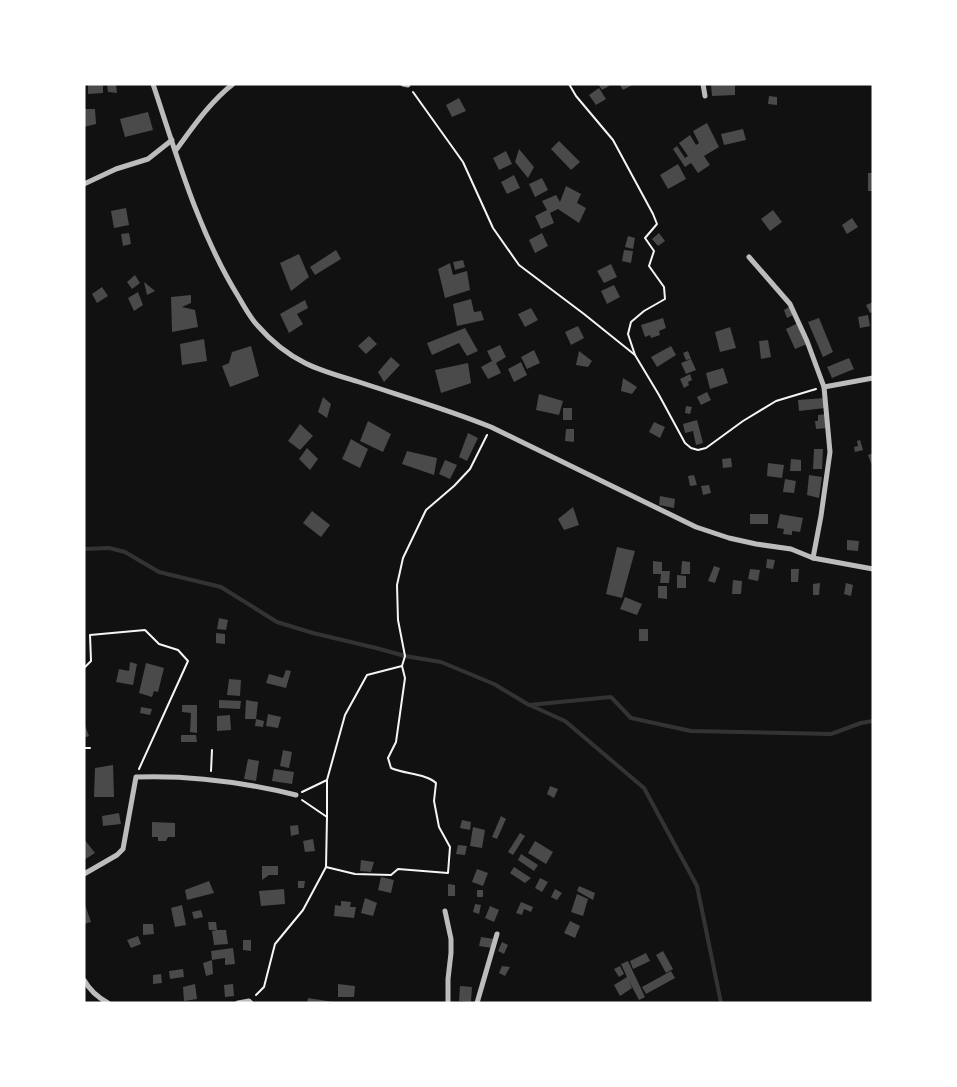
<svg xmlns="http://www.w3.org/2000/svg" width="957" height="1087" viewBox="0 0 957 1087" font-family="Ubuntu,sans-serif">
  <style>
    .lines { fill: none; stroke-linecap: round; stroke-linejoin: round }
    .stream { stroke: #333; stroke-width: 4 }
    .building { fill: #4a4a4a }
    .path { stroke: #f5f5f5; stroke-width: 2 }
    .minor { stroke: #bcbcbc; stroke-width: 5 }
  </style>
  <rect width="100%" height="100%" fill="#111"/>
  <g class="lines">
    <!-- stream -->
    <g class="stream">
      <path d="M84,549L109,548L125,552L159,572L221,587L277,622L313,633L376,648L405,656L441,662L494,684L529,705L611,697L631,718L691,731L831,734L861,723L873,721"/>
      <path d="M532,706L565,721L644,788L697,886L721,1003"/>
    </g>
  </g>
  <!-- building -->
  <g class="building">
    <path d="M88,84H103V93L88,94Z"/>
    <path d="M107,84H116L117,93L108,92Z"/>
    <path d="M598,84H608L609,86L602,90Z"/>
    <path d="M622,84H634L623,90L620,85Z"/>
    <path d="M711,85H735V95L712,96Z"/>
    <path d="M599,88L606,99L596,105L589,95Z"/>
    <path d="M769,96L777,97V105L768,104Z"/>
    <path d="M459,98L466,111L452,117L446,105Z"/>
    <path d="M85,109H95L96,124L84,127Z"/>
    <path d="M148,112L153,130L125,137L120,119Z"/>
    <path d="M707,123L719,147L704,156L710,165L698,173L691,163L685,167L673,149L677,146L685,158L688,156L679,143L690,135L696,145L699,143L693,131Z"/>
    <path d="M743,129L746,140L724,145L721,134Z"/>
    <path d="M559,141L580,162L571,170L551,149Z"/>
    <path d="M519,149L534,167L528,178L515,162Z"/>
    <path d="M506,151L512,164L499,170L493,158Z"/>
    <path d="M678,164L686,179L668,189L660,175Z"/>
    <rect x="868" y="173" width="5" height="18"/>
    <path d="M514,175L520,188L507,194L501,182Z"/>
    <path d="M542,178L548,190L535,197L529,184Z"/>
    <path d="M566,186L581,194L577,203L586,208L579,223L558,209L550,213L554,223L541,229L535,216L547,210L542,201L556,195L560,202Z"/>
    <path d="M126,208L129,225L114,228L111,211Z"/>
    <path d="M773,210L782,222L770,231L761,219Z"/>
    <path d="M852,218L858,227L847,234L842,225Z"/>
    <path d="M129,233L131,244L123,246L121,234Z"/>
    <path d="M542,233L548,246L535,253L529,240Z"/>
    <path d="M659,233L665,241L658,246L652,239Z"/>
    <path d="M628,236L635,238L633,249L625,247Z"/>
    <path d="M336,250L341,259L315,275L310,267Z"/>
    <path d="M624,250L633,251L631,263L622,261Z"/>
    <path d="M299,254L309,277L291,291L280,263Z"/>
    <path d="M463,260L465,267L455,270L453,262Z"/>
    <path d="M450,263L453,275L467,271L470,290L445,298L438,269Z"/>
    <path d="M611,264L617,277L604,283L597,271Z"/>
    <path d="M135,275L140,283L132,289L127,282Z"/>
    <path d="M144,282L155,291L147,295Z"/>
    <path d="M614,285L620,297L607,304L601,291Z"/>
    <path d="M102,287L108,296L97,303L92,294Z"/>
    <path d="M138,292L143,305L134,311L128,298Z"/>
    <path d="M191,295V303L182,307L195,310L198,327L172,332L171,297Z"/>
    <path d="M471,299L474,312L481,311L484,320L457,326L453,304Z"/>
    <path d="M305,300L308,308L297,314L303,324L289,333L280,314Z"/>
    <path d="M873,302V312L870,313L866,305Z"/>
    <path d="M789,307L793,315L787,318L784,310Z"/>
    <path d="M531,308L538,320L525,327L518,314Z"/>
    <path d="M868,315L870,326L860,328L858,317Z"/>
    <path d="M663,318L666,328L659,331L660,335L651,338L650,335L645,337L641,325Z"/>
    <path d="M819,318L833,352L823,357L808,322Z"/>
    <path d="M798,323L807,344L795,349L786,329Z"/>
    <path d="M578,326L584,338L571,345L565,332Z"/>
    <path d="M730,327L736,348L720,352L715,332Z"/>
    <path d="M465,328L478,351L467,356L459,343L432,355L427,343Z"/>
    <path d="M369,336L377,344L366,354L358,346Z"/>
    <path d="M204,339L207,361L182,365L180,344Z"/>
    <path d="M768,340L771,357L761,359L759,341Z"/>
    <path d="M500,345L506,357L496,363L501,373L488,379L481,367L492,361L487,351Z"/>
    <path d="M251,346L259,376L230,387L222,366L229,363L232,352Z"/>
    <path d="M671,346L676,355L657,367L651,357Z"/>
    <path d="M534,350L540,363L527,369L521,357Z"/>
    <path d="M579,351L592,361L588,367L576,365Z"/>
    <path d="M688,351L691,359L686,360L683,353Z"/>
    <path d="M391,357L400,365L384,382L378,372Z"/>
    <path d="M849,358L854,369L832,378L827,367Z"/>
    <path d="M691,359L696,370L686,374L681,363Z"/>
    <path d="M521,362L527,375L514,382L508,369Z"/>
    <path d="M468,363L471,383L441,393L435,370Z"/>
    <path d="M723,368L728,383L710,389L706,373Z"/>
    <path d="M690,374L692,380L688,382L689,385L684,388L680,379Z"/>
    <path d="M623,378L637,387L632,394L621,391Z"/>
    <path d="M707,392L711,400L701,405L697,397Z"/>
    <path d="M539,394L563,401L559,415L536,410Z"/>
    <path d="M323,397L331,404L327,418L318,412Z"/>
    <path d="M825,398V408L799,411L798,400Z"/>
    <path d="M686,406L692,407L690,414L685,413Z"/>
    <rect x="563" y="408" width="9" height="12"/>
    <path d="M826,414L827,428L816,429L815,421H818V415Z"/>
    <path d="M697,420L703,443L696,445L693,431L685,433L683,424Z"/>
    <path d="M368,421L391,434L383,452L360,441Z"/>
    <path d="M654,422L665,427L660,438L649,432Z"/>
    <path d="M300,424L313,436L300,450L288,441Z"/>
    <path d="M566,429H574V442L565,441Z"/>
    <path d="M468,433L478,438L467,461L459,457Z"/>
    <path d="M351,439L368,449L360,468L342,459Z"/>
    <path d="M860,440L863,450L855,452L854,447L858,446L857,441Z"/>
    <path d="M307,448L318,459L310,470L299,459Z"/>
    <path d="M814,449H823L822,469H813Z"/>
    <path d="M407,451L437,458L434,475L402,464Z"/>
    <path d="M873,453V468L868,455Z"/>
    <path d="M731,458L732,467L723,468L722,459Z"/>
    <path d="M791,459L801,460V471H790Z"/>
    <path d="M445,460L457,465L450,479L439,474Z"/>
    <path d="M768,463L784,465L782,478L767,476Z"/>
    <path d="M694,475L697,485L690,486L688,476Z"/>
    <path d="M809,475L822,477L819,498L807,495Z"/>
    <path d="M785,479L796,481L794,493L783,492Z"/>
    <path d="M709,485L711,493L703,495L701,486Z"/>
    <path d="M660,496L675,499L674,508L659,505Z"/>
    <path d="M573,507L579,525L564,530L558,519Z"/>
    <path d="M312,511L330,525L321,537L303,523Z"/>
    <rect x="750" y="514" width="18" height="10"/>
    <path d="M780,514L803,518L800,532L792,531V535L783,534L784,529L777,528Z"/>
    <path d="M847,540L859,541L858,551L847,550Z"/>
    <path d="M617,547L635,551L622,598L606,594Z"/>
    <path d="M767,559L775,560L773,569L766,568Z"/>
    <path d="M653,561L662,562V571H670L669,583H660L661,574H653Z"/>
    <path d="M682,561L690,562V574H681Z"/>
    <path d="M714,566L720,568L715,583L708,581Z"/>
    <path d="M750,569L760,570L758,581L748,579Z"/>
    <path d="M791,569H799L798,582H791Z"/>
    <path d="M677,575L686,576V588H677Z"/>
    <path d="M733,580L742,581L741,594H732Z"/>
    <path d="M820,583L819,595H813V584Z"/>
    <path d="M846,583L853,585L851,596L844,594Z"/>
    <path d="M658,586H667V599L658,598Z"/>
    <path d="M625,597L642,604L637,615L620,609Z"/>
    <path d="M219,618L228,620L226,630L217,629Z"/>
    <rect x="639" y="629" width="9" height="12"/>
    <path d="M216,633L225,634V644L216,643Z"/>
    <path d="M130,662L137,664L133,685L116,682L119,669L129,671Z"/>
    <path d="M146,663L164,668L158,692L154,691L152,697L139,693Z"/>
    <path d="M286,670L291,671L286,688L266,683L269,674L283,678Z"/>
    <path d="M229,679L241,680L240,696L227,695Z"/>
    <path d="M219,700L241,701L240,709L219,708Z"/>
    <path d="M246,700L258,702L256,719H245Z"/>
    <path d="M182,705H197V733L190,732L191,713L182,712Z"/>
    <path d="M141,707L152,709L150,715L140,713Z"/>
    <path d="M268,714L281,717L278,728L266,726Z"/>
    <path d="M230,715L231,730L217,731V716Z"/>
    <path d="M256,719L264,721L263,727L255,726Z"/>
    <path d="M84,723L89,736L84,738Z"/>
    <path d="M181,735H196L197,742H181Z"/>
    <path d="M283,750L292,752L289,768L280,766Z"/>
    <path d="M248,759L259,761L256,781L244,779Z"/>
    <path d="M113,765L114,797H94L95,768Z"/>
    <path d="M274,769L294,772L292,784L272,781Z"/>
    <path d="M550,786L558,789L554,798L547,794Z"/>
    <path d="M119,813L121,824L103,826L102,816Z"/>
    <path d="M501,816L506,819L497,839L492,837Z"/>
    <path d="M462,820L471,822L470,830L460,828Z"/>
    <path d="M152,822L175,823V837H168L166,841H158V837H152Z"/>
    <path d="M298,825L299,834L291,836L290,826Z"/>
    <path d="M473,827L485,830L482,848L470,846Z"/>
    <path d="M520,833L525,836L513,855L508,852Z"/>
    <path d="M84,839L95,853L84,860Z"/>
    <path d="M313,839L315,851L305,852L303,841Z"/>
    <path d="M535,841L553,852L546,864L528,853Z"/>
    <path d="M458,845L467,846L465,855L456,854Z"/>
    <path d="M521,854L538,865L534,871L518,860Z"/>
    <path d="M361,860L374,862L371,872L360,871Z"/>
    <path d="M262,866H278V875H269L262,880Z"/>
    <path d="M514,867L531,878L525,883L510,873Z"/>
    <path d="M477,869L488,873L483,886L472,882Z"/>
    <path d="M381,877L394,880L391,893L378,890Z"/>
    <path d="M540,878L548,882L542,892L535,888Z"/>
    <path d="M209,881L214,893L187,900L185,890Z"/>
    <path d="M298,881H305L304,888H298Z"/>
    <path d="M448,884L455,885V896H448Z"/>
    <path d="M579,886L595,893L593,900L577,891Z"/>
    <path d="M284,889L285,904L261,906L259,891Z"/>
    <path d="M555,889L562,893L557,900L551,897Z"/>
    <rect x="477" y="890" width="6" height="7"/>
    <path d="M577,894L588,899L583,916L571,912Z"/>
    <path d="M365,898L377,903L373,916L361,913Z"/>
    <path d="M341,901L351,902L350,907H356L354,918L334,916L335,905L341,906Z"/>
    <path d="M84,902L91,922L84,924Z"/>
    <path d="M521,902L533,907L531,912L524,909L522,915L516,913Z"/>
    <path d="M475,904L481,905L479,914L473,912Z"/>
    <path d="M182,905L186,925L175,927L171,908Z"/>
    <path d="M490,906L499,910L494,922L485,918Z"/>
    <path d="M201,910L203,917L194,919L192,912Z"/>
    <path d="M570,921L580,926L575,938L564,933Z"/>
    <path d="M208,922H216L217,930H226L228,944L214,945L212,931L217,930H209Z"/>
    <path d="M143,924H153L154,934L143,935Z"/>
    <path d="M138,936L141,944L131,948L127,940Z"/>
    <path d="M481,937L494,939L492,948L479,946Z"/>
    <path d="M243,940H251V951L243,950Z"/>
    <path d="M502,942L508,945L504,954L498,951Z"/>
    <path d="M233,948L235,964L225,965V958L212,960L211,951Z"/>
    <path d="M663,951L673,969L666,973L656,955Z"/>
    <path d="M646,953L650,961L633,969L630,961Z"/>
    <path d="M212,960L213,974L206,976L203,963Z"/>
    <path d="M628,961L645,997L639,1000L629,981L632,988L620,996L614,985L627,977L621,964Z"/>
    <path d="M502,966L510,967L505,976L499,973Z"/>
    <path d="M620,966L624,974L619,977L614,969Z"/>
    <path d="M183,969L184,977L170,979L169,971Z"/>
    <path d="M671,971L675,978L646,994L642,987Z"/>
    <path d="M161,974L162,983L153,984V975Z"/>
    <path d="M195,984L197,999L184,1001L183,987Z"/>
    <path d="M233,984L234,996L225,997L224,985Z"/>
    <path d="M338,984L355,986L354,997H338Z"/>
    <path d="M460,986L472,987L471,1002L459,1001Z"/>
    <path d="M308,998L334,1002V1003H307Z"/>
  </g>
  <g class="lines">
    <!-- path -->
    <g class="path">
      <path d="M569,84L576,96L613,140L653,214L657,224L645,238L654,251L649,266L664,287L665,299L644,311L631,322L628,334L635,355L659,395L685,443L691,448L698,450L706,448L743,421L776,401L816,389"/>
      <path d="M413,92L463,162L493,228L519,265L584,314L635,355"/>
      <path d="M402,666L405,656L398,620L397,585L403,558L426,510L454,486L470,469L487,435"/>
      <path d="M84,668L91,661L90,635L145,630L159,644L178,650L188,661L139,769"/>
      <path d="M84,748H90"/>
      <path d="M211,771L212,750"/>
      <path d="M302,792L327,780L345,715L367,675L402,666L405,678L396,742L388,758L391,768C404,774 427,774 436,783L434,801L439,827L450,847L448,873L398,869L391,875L355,874L326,867"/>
      <path d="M327,817V781"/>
      <path d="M256,995L264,987L275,944L303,910L326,867L327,817L302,800"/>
    </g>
    <!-- minor -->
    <g class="minor">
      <path d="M153,84C177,156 198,231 238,296C244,306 250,318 258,326C271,341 287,354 305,363C321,371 339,376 356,381C401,396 447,409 491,427L696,527L729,538L756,544L791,549L813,558L873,569"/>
      <path d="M403,84L408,85"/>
      <path d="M703,84L705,96"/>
      <path d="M176,150C193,127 210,102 233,84"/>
      <path d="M84,184L116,169L148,159L172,140"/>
      <path d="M749,257L790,304L807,341L824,387"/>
      <path d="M813,558L821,516L830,452L824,387L873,378"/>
      <path d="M84,874L117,855L123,849L136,777C190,775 243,782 296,795"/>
      <path d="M445,911L451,939V953L448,979V1003"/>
      <path d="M84,980C89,989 99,998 108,1003"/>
      <path d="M238,1003L249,1001L251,1003"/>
      <path d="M477,1003L497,934"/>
    </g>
  </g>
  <!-- border -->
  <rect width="957" height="1087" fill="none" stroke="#ffffff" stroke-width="171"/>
</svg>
